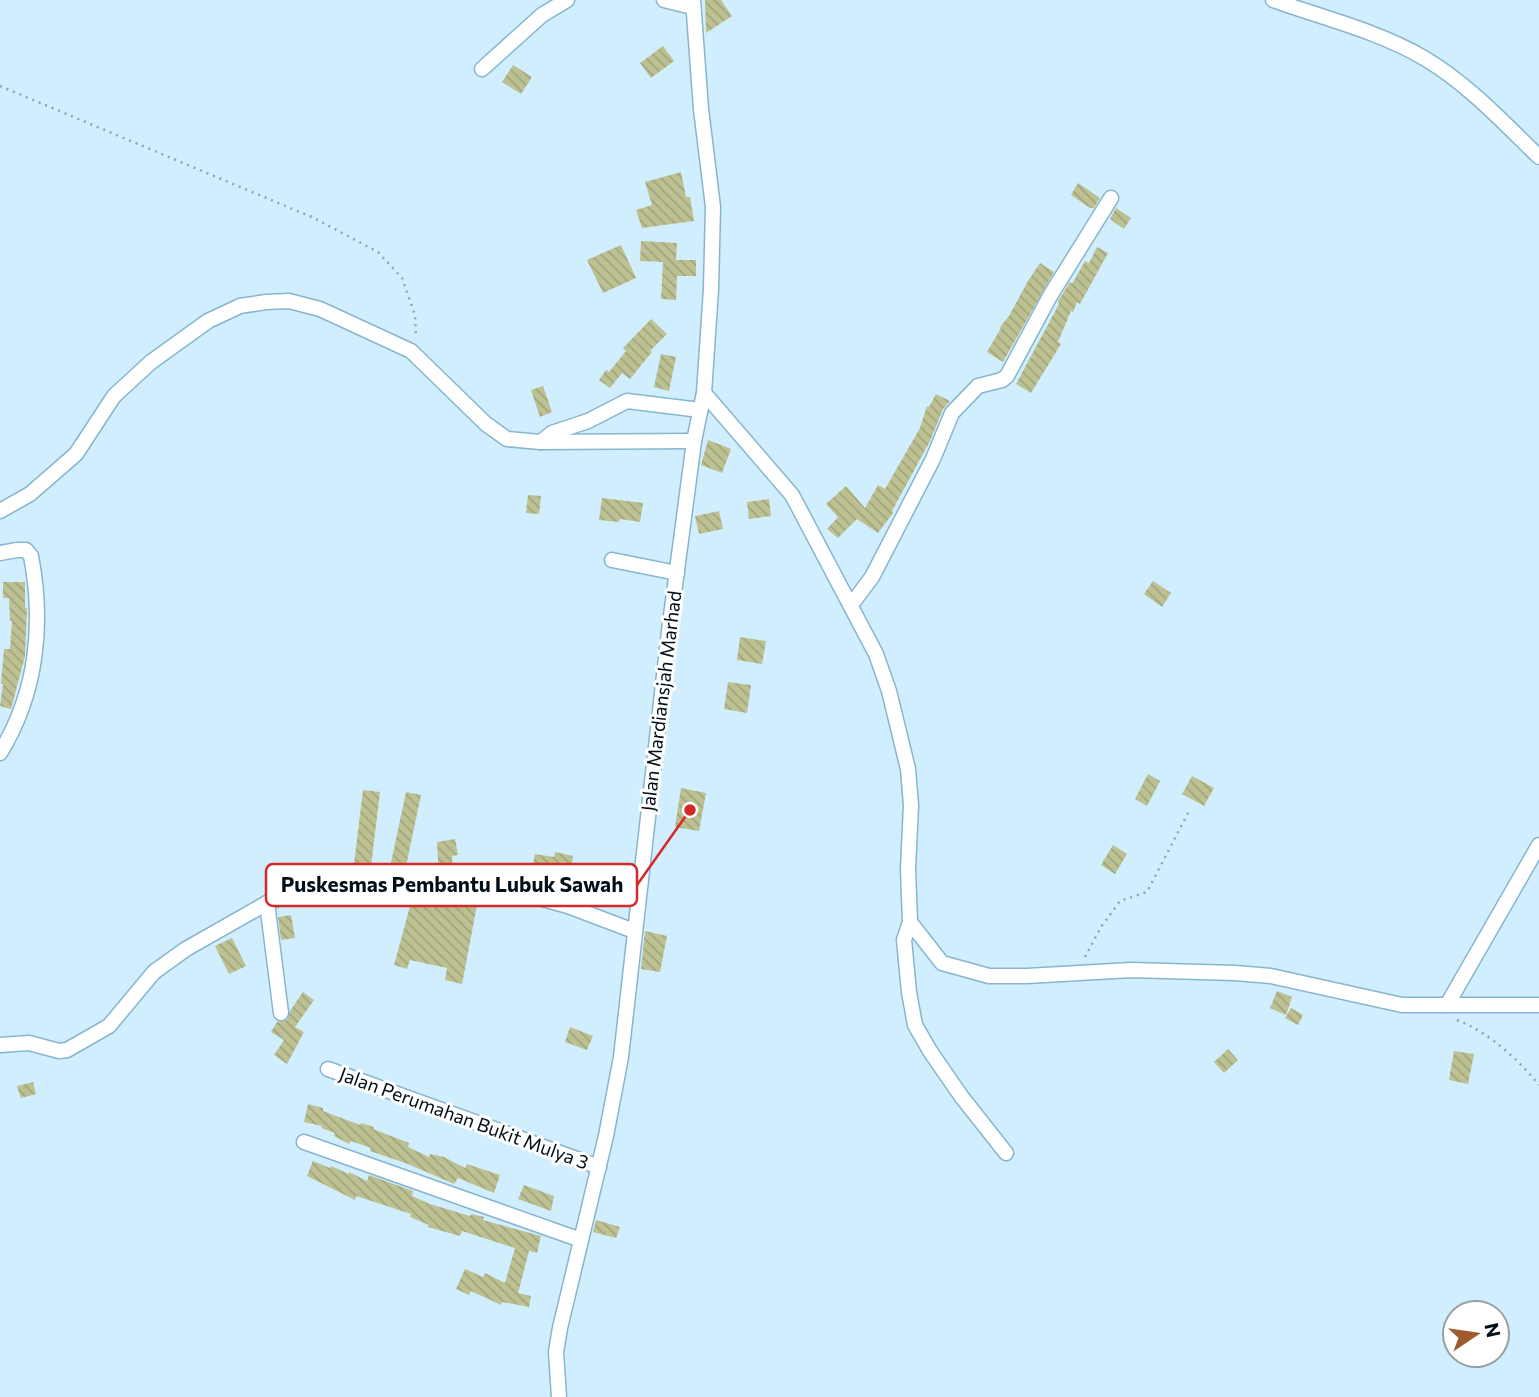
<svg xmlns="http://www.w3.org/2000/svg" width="1539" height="1397" viewBox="0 0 1539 1397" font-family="Commissioner,sans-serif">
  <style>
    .building { fill: url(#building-back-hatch) }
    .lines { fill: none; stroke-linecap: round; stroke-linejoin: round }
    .minor-casing { stroke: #86b6cf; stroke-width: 17 }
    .path { stroke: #8da5b3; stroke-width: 2.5; stroke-dasharray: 2 5; stroke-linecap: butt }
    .minor { stroke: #fff; stroke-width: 14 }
    .labels { text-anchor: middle; stroke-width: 6; stroke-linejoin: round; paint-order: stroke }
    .street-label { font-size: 19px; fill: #000f18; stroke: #fff }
    .leader { fill: none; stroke: #d62828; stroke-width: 2.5 }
    .callout-dot { fill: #d62828; stroke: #fff; stroke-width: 2.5 }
    .callout { fill: #fff; stroke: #d62828; stroke-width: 2.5 }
    .callout-label { font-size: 21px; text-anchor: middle; font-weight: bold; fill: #000f18 }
  </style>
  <defs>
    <pattern id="building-back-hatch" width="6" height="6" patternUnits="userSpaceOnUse" patternTransform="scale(1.75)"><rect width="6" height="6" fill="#bdc192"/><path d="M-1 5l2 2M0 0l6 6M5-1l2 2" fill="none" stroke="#a1a57d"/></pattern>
  </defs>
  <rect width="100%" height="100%" fill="#d1eefe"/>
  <!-- building -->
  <g class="building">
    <path d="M705,0H721L732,16L706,33Z"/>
    <path d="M663,46L674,61L651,78L640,63Z"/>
    <path d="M513,65L532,77L521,94L502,82Z"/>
    <path d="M681,172L686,197H690L694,221L642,228L636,210L652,205L645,182Z"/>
    <path d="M1078,183L1100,198L1094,208H1090L1071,195Z"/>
    <path d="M1116,208L1131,218L1124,229L1110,219Z"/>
    <path d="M641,241L677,243L676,260H696V276H677L676,300L661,299L663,262L640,261Z"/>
    <path d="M621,245L636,278L603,293L587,260Z"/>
    <path d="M1097,247L1108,253L1080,304L1077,302L1073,312L1071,311L1058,342L1061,344L1031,393L1016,384L1059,304L1058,301L1070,282L1072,284L1085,261L1089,263Z"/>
    <path d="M1040,263L1054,272L1003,362L987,352L1001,328L1000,327L1009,316L1028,281Z"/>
    <path d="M651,319L667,334L650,351L652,352L630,379L622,373L610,388L599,380L606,370L609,372L626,351L623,348Z"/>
    <path d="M661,354L676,357L669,391L654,387Z"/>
    <path d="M543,386L552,412L540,417L531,390Z"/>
    <path d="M936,394L950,401L943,409L930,441L892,511L893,513L878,533L857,519L838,538L827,529L838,517L826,504L846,486L865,508L878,485L885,489L920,428L927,406L929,407Z"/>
    <path d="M708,440L731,449L722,473L701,465Z"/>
    <path d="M528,495L541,496L539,514L526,513Z"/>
    <path d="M602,498L643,503L640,522L620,519L619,522L599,520Z"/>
    <path d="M769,499L771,516L749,519L747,502Z"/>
    <path d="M719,511L723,529L699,534L695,516Z"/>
    <path d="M1153,581L1171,593L1162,607L1144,594Z"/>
    <path d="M3,582H25V608H27L25,656L11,709L0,706L3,684H1L4,649H10L12,621H10L9,598H3Z"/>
    <path d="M740,637L766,641L762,664L737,660Z"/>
    <path d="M728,682L751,685L747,713L724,709Z"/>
    <path d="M1148,774L1160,781L1147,806L1135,799Z"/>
    <path d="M1192,776L1214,788L1204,806L1182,794Z"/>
    <path d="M681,788L706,793L699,831L675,827Z"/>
    <path d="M363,790L380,792L370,875L353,872Z"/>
    <path d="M406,792L421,795L403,880L388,877Z"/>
    <path d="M455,839L458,855L452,856L453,875H439L437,842Z"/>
    <path d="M1113,845L1127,854L1115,874L1101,865Z"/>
    <path d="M555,852L573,856L569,883L548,879L546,889L529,885L535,854L554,857Z"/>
    <path d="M412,899L436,906L437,903L459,907L460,902L477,905L462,984L445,980L447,968L410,960L407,969L394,965Z"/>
    <path d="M291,915L295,938L281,940L278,917Z"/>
    <path d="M645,931L667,936L660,972L641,969Z"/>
    <path d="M232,938L246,966L229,974L215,946Z"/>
    <path d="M1277,991L1292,997L1286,1015L1270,1008Z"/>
    <path d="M303,992L314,1000L295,1027L304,1032L287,1064L274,1055L284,1040L271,1032L277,1022L287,1020L290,1011Z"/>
    <path d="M1291,1008L1303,1015L1298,1025L1285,1018Z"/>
    <path d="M570,1027L593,1036L587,1050L565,1042Z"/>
    <path d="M1228,1049L1238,1060L1224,1073L1214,1062Z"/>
    <path d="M1454,1051L1474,1054L1468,1084L1449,1080Z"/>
    <path d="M33,1082L36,1094L21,1098L17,1086Z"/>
    <path d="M308,1104L323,1108V1111L360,1125L361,1123L374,1127L373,1129L409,1143L408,1147L429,1157L430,1154L444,1157L465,1168L467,1164L500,1175L494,1193L458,1178L454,1184L408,1164L370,1151L371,1148L351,1141L349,1144L334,1136L335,1133L321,1128L322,1126L304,1122Z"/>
    <path d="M313,1161L330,1168L331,1166L349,1174V1172L367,1181L369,1175L413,1191L412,1196L430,1204L470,1216L471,1214L484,1217L483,1220L541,1236L537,1253L529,1251L518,1293L531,1296L529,1307L502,1302L501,1305L471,1291L469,1295L456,1289L465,1269L483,1277L485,1273L505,1283L515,1248L462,1231L460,1236L428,1227L429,1225L410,1217L411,1214L356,1196L355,1200L307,1176Z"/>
    <path d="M524,1185L554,1196L551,1211L518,1199Z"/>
    <path d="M596,1220L620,1227L616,1238L593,1232Z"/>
  </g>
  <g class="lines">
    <!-- minor casing -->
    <g class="minor-casing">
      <g id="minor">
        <path d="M664,0L692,7"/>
        <path d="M1273,0C1323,18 1378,31 1424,58C1468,84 1503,122 1539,157"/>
        <path d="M482,69L542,15L567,0"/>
        <path d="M704,393L792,495L876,654L889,691L908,769L911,805L908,869L910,922L904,940L909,992L915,1025L930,1051L961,1096L1006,1153"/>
        <path d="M541,442L552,433L588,421L627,401L700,410"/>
        <path d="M0,511L30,494L76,454L114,396L151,362L208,321L240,306L266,302L289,301L320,309L411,351L486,424L507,439L540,442L694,441"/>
        <path d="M0,553L17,550H26L31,556C44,624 37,693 0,753"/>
        <path d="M612,560L677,573"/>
        <path d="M851,605L872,577L933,459L952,413L978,386L1002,380L1007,376L1050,296L1111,198"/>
        <path d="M267,903L281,1013"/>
        <path d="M910,922L942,963L989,976H1027L1131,970L1235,973L1271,976L1402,1005H1539"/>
        <path d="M1447,1005L1539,845"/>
        <path d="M0,1045L29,1043L59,1051L67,1050L109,1026L154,972L186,949L267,903L318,883L359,889L496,891L532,896L568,906L634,931"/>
        <path d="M328,1069L599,1167"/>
        <path d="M304,1142L581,1240"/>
        <path d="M559,1397L556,1352L560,1328L606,1136L621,1057L669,631L694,441L704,393L711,289L713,207L701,109L693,0"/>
      </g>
    </g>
    <!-- path -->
    <g class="path">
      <path d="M0,86L314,218L378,252L402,278L415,315L416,338"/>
      <path d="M1085,957L1101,927L1120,901L1147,892L1189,811"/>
      <path d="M1457,1020C1488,1032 1518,1059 1539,1085"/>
    </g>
    <!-- minor -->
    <use href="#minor" class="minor"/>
  </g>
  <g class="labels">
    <!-- street labels -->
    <g class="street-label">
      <text transform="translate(661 701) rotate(-83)" y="7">Jalan Mardiansjah Marhad</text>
      <text transform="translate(464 1118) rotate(20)" y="7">Jalan Perumahan Bukit Mulya 3</text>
    </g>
  </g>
  <!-- callouts -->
  <path class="leader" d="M690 810L637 885"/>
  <circle class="callout-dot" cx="690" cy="810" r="7"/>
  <rect class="callout" x="266" y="864" width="371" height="42" rx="7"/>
  <g class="callout-label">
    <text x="452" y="892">Puskesmas Pembantu Lubuk Sawah</text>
  </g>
  <!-- north arrow -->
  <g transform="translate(1476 1334) rotate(77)"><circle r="33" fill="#ffffff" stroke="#999fa3" stroke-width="2"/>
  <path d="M0-5L12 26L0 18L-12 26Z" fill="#9f5a2d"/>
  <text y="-10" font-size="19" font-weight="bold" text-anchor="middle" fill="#000f18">N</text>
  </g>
</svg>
